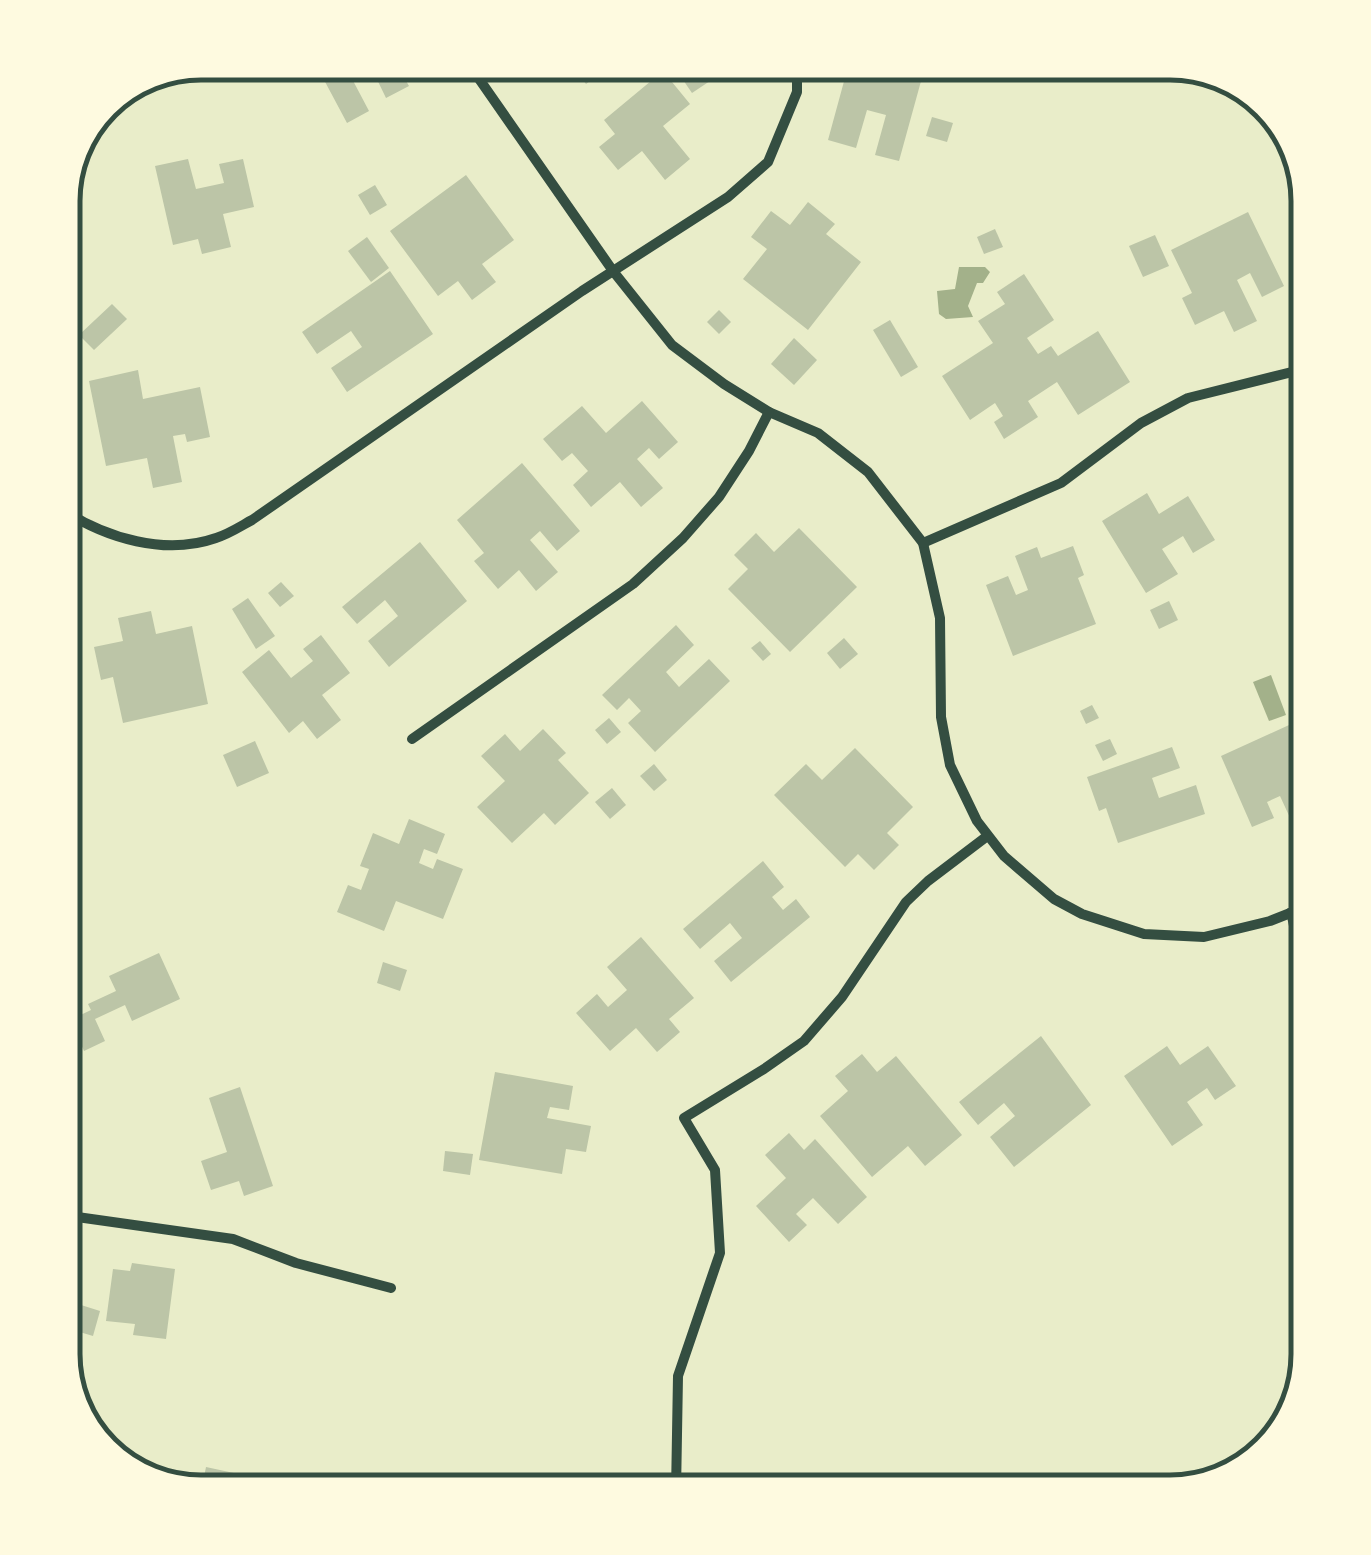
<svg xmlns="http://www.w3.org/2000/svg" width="1371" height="1555" viewBox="0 0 1371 1555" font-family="Literata,serif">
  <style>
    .water { fill: #a3b18a }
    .building { fill: #bcc5a7 }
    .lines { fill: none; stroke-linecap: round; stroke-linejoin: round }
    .service { stroke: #344e41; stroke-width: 8 }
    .minor { stroke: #344e41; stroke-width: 10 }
    .rim { fill: none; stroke: #344e41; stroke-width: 5 }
  </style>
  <rect width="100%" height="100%" fill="#e9edc9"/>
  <!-- water -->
  <g class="water">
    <path d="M959,267H985L990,272L983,283H977L968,306L973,317L946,319L939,314L937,291L955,289Z"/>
    <path d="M1271,675L1286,715L1269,721L1253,682Z"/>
  </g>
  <!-- building -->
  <g class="building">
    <path d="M315,63H396L409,86L386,98L370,65L350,75L369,111L347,123Z"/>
    <path d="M570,63H610L611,65L586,84Z"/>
    <path d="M695,63L710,81L692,93L679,74Z"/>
    <path d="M849,63H874L873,65L888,70L890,63H926L899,161L875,155L886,115L867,110L856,148L828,140Z"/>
    <path d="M663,71L690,104L663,126L690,159L665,180L642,151L618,170L599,147L615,134L604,120Z"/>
    <path d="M932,117L953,123L947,142L926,136Z"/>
    <path d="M188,159L196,189L224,183L219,164L243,159L254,207L223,214L231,247L202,254L198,239L173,245L155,166Z"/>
    <path d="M466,175L514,240L482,264L496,282L472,300L458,281L438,296L390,231Z"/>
    <path d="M375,185L387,205L370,215L358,195Z"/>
    <path d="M808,202L835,224L826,234L861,262L808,330L743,279L767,249L751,237L771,211L790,225Z"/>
    <path d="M1248,212L1284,286L1262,297L1250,273L1237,280L1257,321L1234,332L1224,311L1195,325L1182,298L1192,293L1171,250Z"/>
    <path d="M995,229L1003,247L984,254L977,237Z"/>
    <path d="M1155,235L1169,266L1143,277L1129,246Z"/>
    <path d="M367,237L389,268L371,282L348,251Z"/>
    <path d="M390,271L433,334L347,392L331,368L362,347L351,331L317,354L302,332Z"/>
    <path d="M1024,274L1054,320L1027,338L1038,354L1051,346L1058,356L1098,331L1130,382L1078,415L1057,382L1028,401L1038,417L1004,439L994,422L1003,416L995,403L970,420L942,376L993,343L978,321L1005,304L997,292Z"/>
    <path d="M112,304L127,319L94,350L79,335Z"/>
    <path d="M719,310L731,322L719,334L707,322Z"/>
    <path d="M890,320L918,367L901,377L873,330Z"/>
    <path d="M794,338L817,360L794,385L771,364Z"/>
    <path d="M138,370L143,399L200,387L210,437L187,442L185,434L173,436L182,482L153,488L147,458L106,466L89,381Z"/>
    <path d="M642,401L678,442L659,459L649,448L637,459L663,488L641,507L620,482L591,507L573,485L588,471L572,453L562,461L543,439L582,406L606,433Z"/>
    <path d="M522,463L580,531L557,551L540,531L530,540L558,572L536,591L519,570L498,589L474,561L484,553L457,520Z"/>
    <path d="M1147,493L1159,514L1188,496L1215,540L1193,553L1183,536L1162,549L1178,574L1146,593L1102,521Z"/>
    <path d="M799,528L857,587L790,652L728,589L748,569L734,555L756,533L774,552Z"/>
    <path d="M420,542L467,601L389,667L368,641L398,616L385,600L357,624L342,607Z"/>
    <path d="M1073,546L1084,575L1078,578L1096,624L1013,656L986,585L1008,576L1016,595L1028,590L1015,556L1037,547L1041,558Z"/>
    <path d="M281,582L294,596L280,607L268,593Z"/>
    <path d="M248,598L275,636L256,649L232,609Z"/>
    <path d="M1169,601L1178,620L1159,629L1150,610Z"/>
    <path d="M151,611L156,634L192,626L208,704L123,723L113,677L101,680L94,647L123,641L118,618Z"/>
    <path d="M676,625L694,645L666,672L679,687L709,659L730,681L655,752L628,723L641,711L629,698L617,710L602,695Z"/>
    <path d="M321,635L350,673L322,695L341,720L317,739L303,721L289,733L242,672L269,650L291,678L313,661L303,649Z"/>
    <path d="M844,638L858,654L840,669L827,653Z"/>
    <path d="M760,641L771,654L763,661L751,648Z"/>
    <path d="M1092,705L1099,718L1086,724L1080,711Z"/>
    <path d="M609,718L621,732L607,744L595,730Z"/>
    <path d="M1300,720L1308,739V828L1297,833L1280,796L1267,802L1274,818L1252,827L1221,756Z"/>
    <path d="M543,729L566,753L558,760L589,793L555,825L544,813L512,843L477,807L505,781L481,756L505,734L520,751Z"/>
    <path d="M1110,739L1117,754L1103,761L1095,745Z"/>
    <path d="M255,741L269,773L237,787L223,755Z"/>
    <path d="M1172,747L1180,768L1152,778L1159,798L1196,785L1205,814L1118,843L1106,808L1099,811L1087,777Z"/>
    <path d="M855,748L913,807L887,833L899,845L874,870L858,854L845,867L774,795L806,764L822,780Z"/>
    <path d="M654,764L667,780L654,791L640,776Z"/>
    <path d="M612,788L626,805L610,819L595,802Z"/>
    <path d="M409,819L445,834L437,854L424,849L419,863L433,869L437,859L463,869L443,919L396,901L384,931L337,912L348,885L361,890L369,869L360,866L373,833L399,844Z"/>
    <path d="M763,861L784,887L772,897L783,910L796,899L810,917L731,982L714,961L742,938L730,923L700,949L683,929Z"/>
    <path d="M641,937L694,998L669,1019L680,1032L657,1052L636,1028L610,1051L576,1013L597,994L608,1007L627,990L607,967Z"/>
    <path d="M159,953L180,999L132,1021L125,1005L95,1019L105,1041L84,1051L70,1020L91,1010L88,1004L116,991L109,976Z"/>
    <path d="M383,962L407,970L400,991L377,983Z"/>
    <path d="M1041,1036L1091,1105L1014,1167L990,1137L1015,1116L1004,1103L978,1125L959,1102Z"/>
    <path d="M1167,1046L1180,1065L1208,1046L1236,1086L1215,1100L1207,1088L1187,1102L1203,1125L1172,1146L1124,1076Z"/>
    <path d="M862,1054L877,1072L896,1056L962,1135L925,1166L908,1146L872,1177L820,1116L848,1091L835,1076Z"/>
    <path d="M495,1072L573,1086L569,1110L550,1107L547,1118L591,1126L586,1152L566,1149L562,1174L479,1160Z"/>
    <path d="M240,1087L273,1186L244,1196L239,1181L211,1190L201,1161L227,1152L209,1098Z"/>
    <path d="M789,1133L804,1150L815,1139L867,1197L838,1224L813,1198L796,1214L807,1225L789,1242L756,1206L786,1178L765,1155Z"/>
    <path d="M445,1151L473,1154L470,1175L443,1171Z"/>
    <path d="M132,1263L175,1269L166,1339L133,1335L135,1324L106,1321L113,1269L130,1271Z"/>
    <path d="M81,1305L100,1311L93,1336L73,1330Z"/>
    <path d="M206,1467L290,1485L288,1492H201Z"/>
  </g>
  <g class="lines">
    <!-- service -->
    <path class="service" d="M1290,912L1308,995"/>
    <!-- minor -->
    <g class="minor">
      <path d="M468,63L613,271L672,345L724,384L769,412L818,433L868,472L923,543L940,618L941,717L950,765L977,821L1004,856L1054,899L1082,914L1144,934L1204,937L1270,921L1308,906"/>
      <path d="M63,510C106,538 165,556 216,538C229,534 241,526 252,520L582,291L728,197L768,162L797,92V63"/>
      <path d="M923,543L1061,483L1141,423L1188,398L1308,368"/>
      <path d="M412,739L633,584L683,538L719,497L749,451L769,412"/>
      <path d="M63,1215L233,1239L296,1263L391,1288"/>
      <path d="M676,1492L678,1376L720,1253L715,1170L684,1118L764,1069L804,1041L842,997L906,902L928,881L986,837"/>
    </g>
  </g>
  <!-- crop -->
  <path d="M0 0H1371V1555H0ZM201 80H1170A121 121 0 0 1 1291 201V1354A121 121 0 0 1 1170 1475H201A121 121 0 0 1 80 1354V201A121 121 0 0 1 201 80Z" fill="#fefae0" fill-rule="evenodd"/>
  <path class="rim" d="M201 80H1170A121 121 0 0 1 1291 201V1354A121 121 0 0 1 1170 1475H201A121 121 0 0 1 80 1354V201A121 121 0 0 1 201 80Z"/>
</svg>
